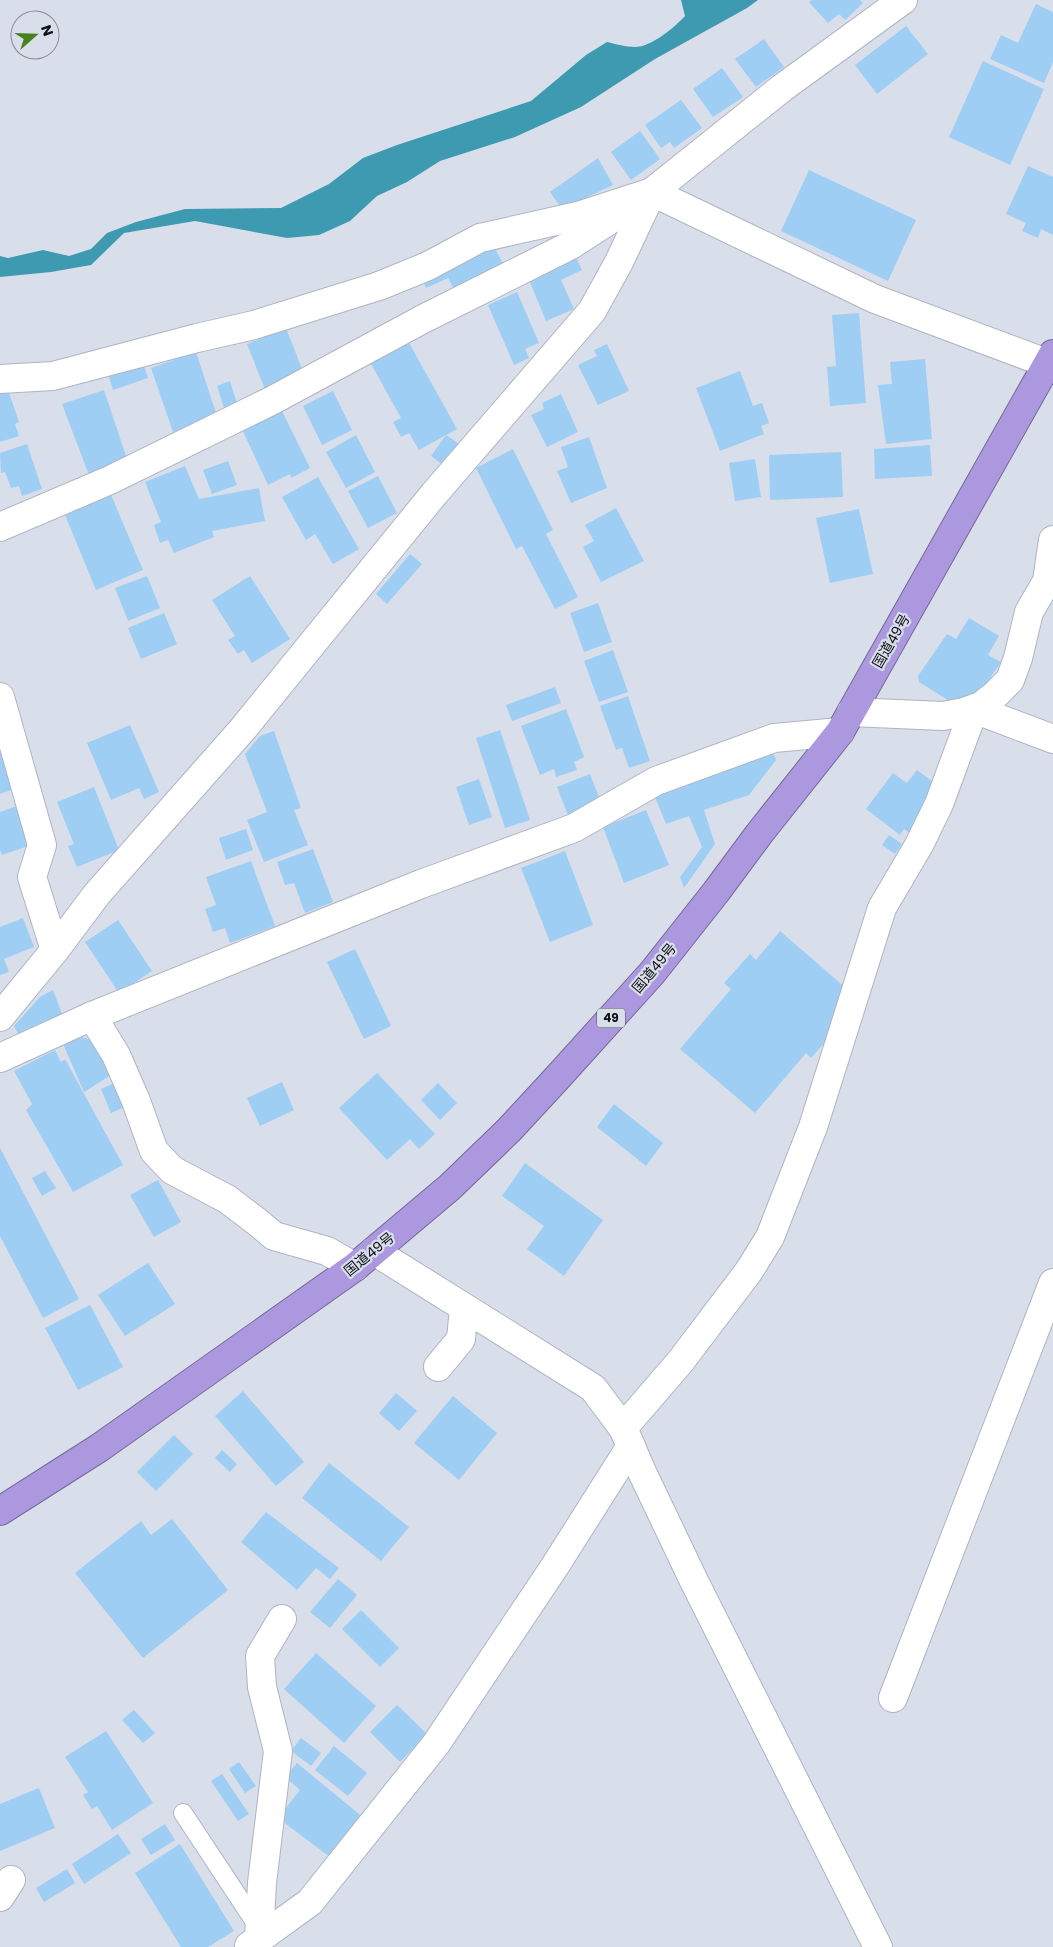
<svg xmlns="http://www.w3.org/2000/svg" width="1053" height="1947" viewBox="0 0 1053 1947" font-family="Poppins,'Noto Sans JP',sans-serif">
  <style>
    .water { fill: #3d9ab0 }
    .building { fill: #9fcef4 }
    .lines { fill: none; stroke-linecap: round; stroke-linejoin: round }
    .lane-casing { stroke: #afb4c0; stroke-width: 20 }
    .street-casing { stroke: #afb4c0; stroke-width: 30 }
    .highway-casing { stroke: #756898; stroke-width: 30 }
    .lane { stroke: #fff; stroke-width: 18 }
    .street { stroke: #fff; stroke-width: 28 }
    .highway { stroke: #ac98de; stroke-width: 28 }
    .labels { text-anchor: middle; stroke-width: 4.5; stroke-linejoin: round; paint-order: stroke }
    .shield { fill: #d9deeb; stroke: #4c4e55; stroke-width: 1 }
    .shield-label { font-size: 12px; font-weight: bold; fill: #0f1015 }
    .street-label { font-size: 14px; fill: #0f1015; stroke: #d9deeb }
  </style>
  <rect width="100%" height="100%" fill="#d9deeb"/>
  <!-- water -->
  <path class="water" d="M681,0H758L747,8L655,59L581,107L515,137L440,161L407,182L377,196L350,221L319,235L287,238L195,221L124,233L91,265L51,272L0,277V256L8,258L43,250L69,256L91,249L107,233L136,222L185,209L281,208L329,184L363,158L397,145L531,101L586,55L607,42C616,44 626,47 635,47C651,47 674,28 685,16Z"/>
  <!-- building -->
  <g class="building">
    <path d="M812,0H860L863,3L845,20L839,14L828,23L809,2Z"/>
    <path d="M1036,4L1053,12V62L1044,83L990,59L1001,35L1018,43Z"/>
    <path d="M906,26L928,54L877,94L855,65Z"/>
    <path d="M764,39L784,67L756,87L735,59Z"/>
    <path d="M983,61L1044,89L1010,165L949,137Z"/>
    <path d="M722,68L743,97L713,117L693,89Z"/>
    <path d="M681,100L702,128L674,148L670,142L661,148L645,125Z"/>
    <path d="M640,131L660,159L631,180L611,152Z"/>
    <path d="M598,158L613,185L562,209L550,192Z"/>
    <path d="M1028,166L1053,177V235L1041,229L1038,238L1022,231L1026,223L1006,214Z"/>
    <path d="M809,170L916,220L888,281L781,231Z"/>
    <path d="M494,246L504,266L454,289L448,278L426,288L421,276Z"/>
    <path d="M577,259L582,270L561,280L574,309L546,321L529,280Z"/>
    <path d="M517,292L539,343L525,349L529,358L514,365L488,305Z"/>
    <path d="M859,313L866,403L830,406L827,367L836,366L832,315Z"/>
    <path d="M286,328L304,374L266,392L247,344Z"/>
    <path d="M408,341L457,429L419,450L409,433L401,437L393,422L401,418L370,362Z"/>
    <path d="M607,344L629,391L598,405L578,365L597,356L594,350Z"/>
    <path d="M196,352L217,416L173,432L151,368Z"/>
    <path d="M925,359L932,439L886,444L878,385L892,384L890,362Z"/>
    <path d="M143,363L148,378L113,390L108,374Z"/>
    <path d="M740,371L753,406L762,403L769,423L761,426L764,434L720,451L696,388Z"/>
    <path d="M230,381L238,407L225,411L217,386Z"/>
    <path d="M7,387L19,422L15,424L19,436L0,442V389Z"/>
    <path d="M104,390L128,462L89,475L62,404Z"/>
    <path d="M333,391L352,430L322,445L303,406Z"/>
    <path d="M561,394L578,432L547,447L531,415L544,409L542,403Z"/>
    <path d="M281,409L310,468L291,478L290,474L268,485L241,427Z"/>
    <path d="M356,435L375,472L346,488L326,452Z"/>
    <path d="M446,435L459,444L443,465L431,456Z"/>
    <path d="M589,437L607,488L571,503L557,471L568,467L561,447Z"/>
    <path d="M27,444L42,489L22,496L19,486L11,488L5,472L1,473L0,453Z"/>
    <path d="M930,445L932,476L875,479L874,449Z"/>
    <path d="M513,449L553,530L546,534L578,597L555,609L522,546L516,549L476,468Z"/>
    <path d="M841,452L843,497L770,500L769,455Z"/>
    <path d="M755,459L761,497L735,501L729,463Z"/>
    <path d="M228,461L237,485L212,494L203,470Z"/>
    <path d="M185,466L199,499L259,488L265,521L212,531L214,537L174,553L168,540L160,543L154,525L161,522L145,482Z"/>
    <path d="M378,476L397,513L368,528L348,491Z"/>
    <path d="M318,477L359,549L333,564L315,534L306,540L282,497Z"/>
    <path d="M111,495L143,570L96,590L65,515Z"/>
    <path d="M616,508L644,561L601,582L583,547L594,541L585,525Z"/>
    <path d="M859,509L873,574L830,583L816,518Z"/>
    <path d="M410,554L422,564L387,604L376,594Z"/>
    <path d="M147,576L160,608L128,621L115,588Z"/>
    <path d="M250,576L290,639L252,663L244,650L238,654L228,640L235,636L212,600Z"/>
    <path d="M598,603L612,642L584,652L570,613Z"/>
    <path d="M164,613L177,644L141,659L128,628Z"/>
    <path d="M969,618L999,636L988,655L1001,662L977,697L951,702L919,682L918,676L947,634L956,639Z"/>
    <path d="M613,650L628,692L599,702L584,661Z"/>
    <path d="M555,687L561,703L512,721L506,705Z"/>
    <path d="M628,696L650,761L629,768L622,748L616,750L600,706Z"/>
    <path d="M566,709L584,757L574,762L577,770L556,777L554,769L540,775L521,726Z"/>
    <path d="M130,725L159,792L144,799L139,788L111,800L87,743Z"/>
    <path d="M500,730L530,820L505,828L476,738Z"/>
    <path d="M274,731L301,808L294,810L308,845L264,862L247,820L267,812L245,754L260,736Z"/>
    <path d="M772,749L776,760L749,795L704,810L715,844L684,888L680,877L702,847L689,816L666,824L655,797Z"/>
    <path d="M0,750L14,789L0,794Z"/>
    <path d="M917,770L940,787L912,835L904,829L900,835L866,809L893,773L907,783Z"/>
    <path d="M590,774L601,802L568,815L557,787Z"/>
    <path d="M479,779L492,817L469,825L456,787Z"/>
    <path d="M94,787L119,850L77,867L68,846L74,844L57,802Z"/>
    <path d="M17,806L31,845L2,855L0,850V812Z"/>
    <path d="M646,810L669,865L624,883L603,827Z"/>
    <path d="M246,829L253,850L226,860L219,838Z"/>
    <path d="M889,835L902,844L895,854L882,845Z"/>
    <path d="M313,849L333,902L305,913L294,883L285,885L277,862Z"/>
    <path d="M565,851L593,925L550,942L521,868Z"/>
    <path d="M251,861L275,926L230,943L225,928L213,932L205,909L216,905L206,877Z"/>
    <path d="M23,918L34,947L4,959L9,972L0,975V927Z"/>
    <path d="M118,920L152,971L119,993L85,942Z"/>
    <path d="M780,931L855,996L831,1024L837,1029L811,1058L806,1053L755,1113L680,1049L731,989L724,983L750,954L756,960Z"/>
    <path d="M355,949L391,1026L364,1039L327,962Z"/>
    <path d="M53,990L62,1014L18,1034L14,1026L41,996Z"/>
    <path d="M77,1035L93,1041L111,1075L84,1092L63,1044Z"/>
    <path d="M55,1050L61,1062L65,1059L123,1165L73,1192L26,1110L32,1104L14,1071Z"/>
    <path d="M377,1073L435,1134L419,1149L410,1139L387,1160L339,1108Z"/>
    <path d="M282,1082L294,1110L260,1126L247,1098Z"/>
    <path d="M114,1083L125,1107L111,1113L101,1089Z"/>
    <path d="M438,1083L457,1103L440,1120L421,1100Z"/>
    <path d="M614,1104L663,1143L646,1166L597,1127Z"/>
    <path d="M0,1148L79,1299L43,1318L0,1236Z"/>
    <path d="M525,1163L603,1220L564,1276L527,1249L544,1226L502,1196Z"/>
    <path d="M45,1171L56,1188L42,1196L32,1178Z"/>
    <path d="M158,1180L181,1222L154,1237L130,1195Z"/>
    <path d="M148,1263L175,1304L125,1336L98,1295Z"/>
    <path d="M90,1305L123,1367L78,1390L45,1328Z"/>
    <path d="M243,1391L304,1462L276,1486L215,1416Z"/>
    <path d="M396,1393L417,1411L399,1431L379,1413Z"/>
    <path d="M453,1396L497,1433L459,1480L414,1443Z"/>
    <path d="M174,1435L193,1454L156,1491L137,1472Z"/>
    <path d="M222,1450L237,1464L230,1472L215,1458Z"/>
    <path d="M329,1463L409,1527L381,1561L302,1498Z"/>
    <path d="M266,1512L339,1568L330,1579L316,1568L297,1590L241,1542Z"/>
    <path d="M172,1519L228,1590L143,1658L75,1573L141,1521L151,1535Z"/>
    <path d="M338,1579L357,1595L330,1628L310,1612Z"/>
    <path d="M361,1610L399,1648L380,1667L342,1629Z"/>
    <path d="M316,1653L376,1706L344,1743L284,1689Z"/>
    <path d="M397,1705L427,1734L400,1762L370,1732Z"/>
    <path d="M134,1710L155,1733L143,1743L122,1720Z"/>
    <path d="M106,1731L153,1803L112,1830L97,1806L92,1809L83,1795L88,1792L65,1757Z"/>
    <path d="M301,1738L321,1753L311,1766L291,1751Z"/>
    <path d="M334,1746L367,1773L348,1796L315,1770Z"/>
    <path d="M239,1762L256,1786L245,1793L229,1769Z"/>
    <path d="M297,1763L365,1819L334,1860L278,1818L300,1790L285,1777Z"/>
    <path d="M222,1774L249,1814L238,1821L211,1781Z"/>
    <path d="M39,1788L55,1828L0,1851V1804Z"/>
    <path d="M165,1824L175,1840L151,1855L141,1839Z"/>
    <path d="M118,1834L131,1853L84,1884L72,1864Z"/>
    <path d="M180,1844L234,1931L208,1947H181L135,1873Z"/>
    <path d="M67,1869L75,1883L44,1902L36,1888Z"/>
  </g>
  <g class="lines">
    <!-- lane casing -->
    <g class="lane-casing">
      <path id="lane" d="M183,1813L259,1928"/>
    </g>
    <!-- street casing -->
    <g class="street-casing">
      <g id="street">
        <path d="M0,379L53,376L197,338L254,325L379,286L428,266L480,238L578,216L652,192L875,299L1049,364"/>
        <path d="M0,527L110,480L273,400L423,319L571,245L622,212"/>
        <path d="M0,697L42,845L32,877L55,950"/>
        <path d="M851,712L943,716L964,712L981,706L995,695L1010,680L1018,658L1029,612L1047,581L1053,540"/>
        <path d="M92,1016L116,1055L136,1101L154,1151L172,1170L227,1199L256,1221L274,1236L327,1251L355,1267"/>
        <path d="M0,1017L55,950L97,894L242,730L434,494L592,311L619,262L652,192L782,88L903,0"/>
        <path d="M0,1058L92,1016L421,884L574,828L656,781L774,738L840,732"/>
        <path d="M374,1251L593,1388L623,1428L642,1472L694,1581L878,1947"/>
        <path d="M438,1367L461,1339L464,1308"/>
        <path d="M623,1428L680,1362L749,1271L770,1237L813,1127L882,908L919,845L939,804L974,709L1053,739"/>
        <path d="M893,1698L1053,1283"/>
        <path d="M0,1897L11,1880"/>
        <path d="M259,1939L310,1902L436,1744L555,1566L631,1446"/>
        <path d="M249,1946L259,1939L262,1883L278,1751L262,1687L260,1656L282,1619"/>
      </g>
    </g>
    <!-- highway casing -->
    <g class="highway-casing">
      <path id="highway" d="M0,1511L99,1448L355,1267L450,1187L509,1130L558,1077L652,973L716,892L759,834L840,732L1053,354"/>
    </g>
    <!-- lane -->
    <use href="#lane" class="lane"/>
    <!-- street -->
    <use href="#street" class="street"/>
    <!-- highway -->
    <use href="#highway" class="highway"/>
  </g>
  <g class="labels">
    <!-- shield labels -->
    <rect class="shield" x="597" y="1008.5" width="28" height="19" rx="4"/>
    <g class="shield-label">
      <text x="611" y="1022">49</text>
    </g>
    <!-- street labels -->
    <g class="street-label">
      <text transform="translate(891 641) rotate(-60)" y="5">国道49号</text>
      <text transform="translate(654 968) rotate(-50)" y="5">国道49号</text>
      <text transform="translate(369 1254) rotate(-39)" y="5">国道49号</text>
    </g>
  </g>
  <!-- north arrow -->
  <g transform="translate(35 35) rotate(70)"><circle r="24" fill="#d9deeb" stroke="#888c95"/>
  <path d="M0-4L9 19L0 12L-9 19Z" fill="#47821f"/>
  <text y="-8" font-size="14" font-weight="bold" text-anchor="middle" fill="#0f1015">N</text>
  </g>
</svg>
